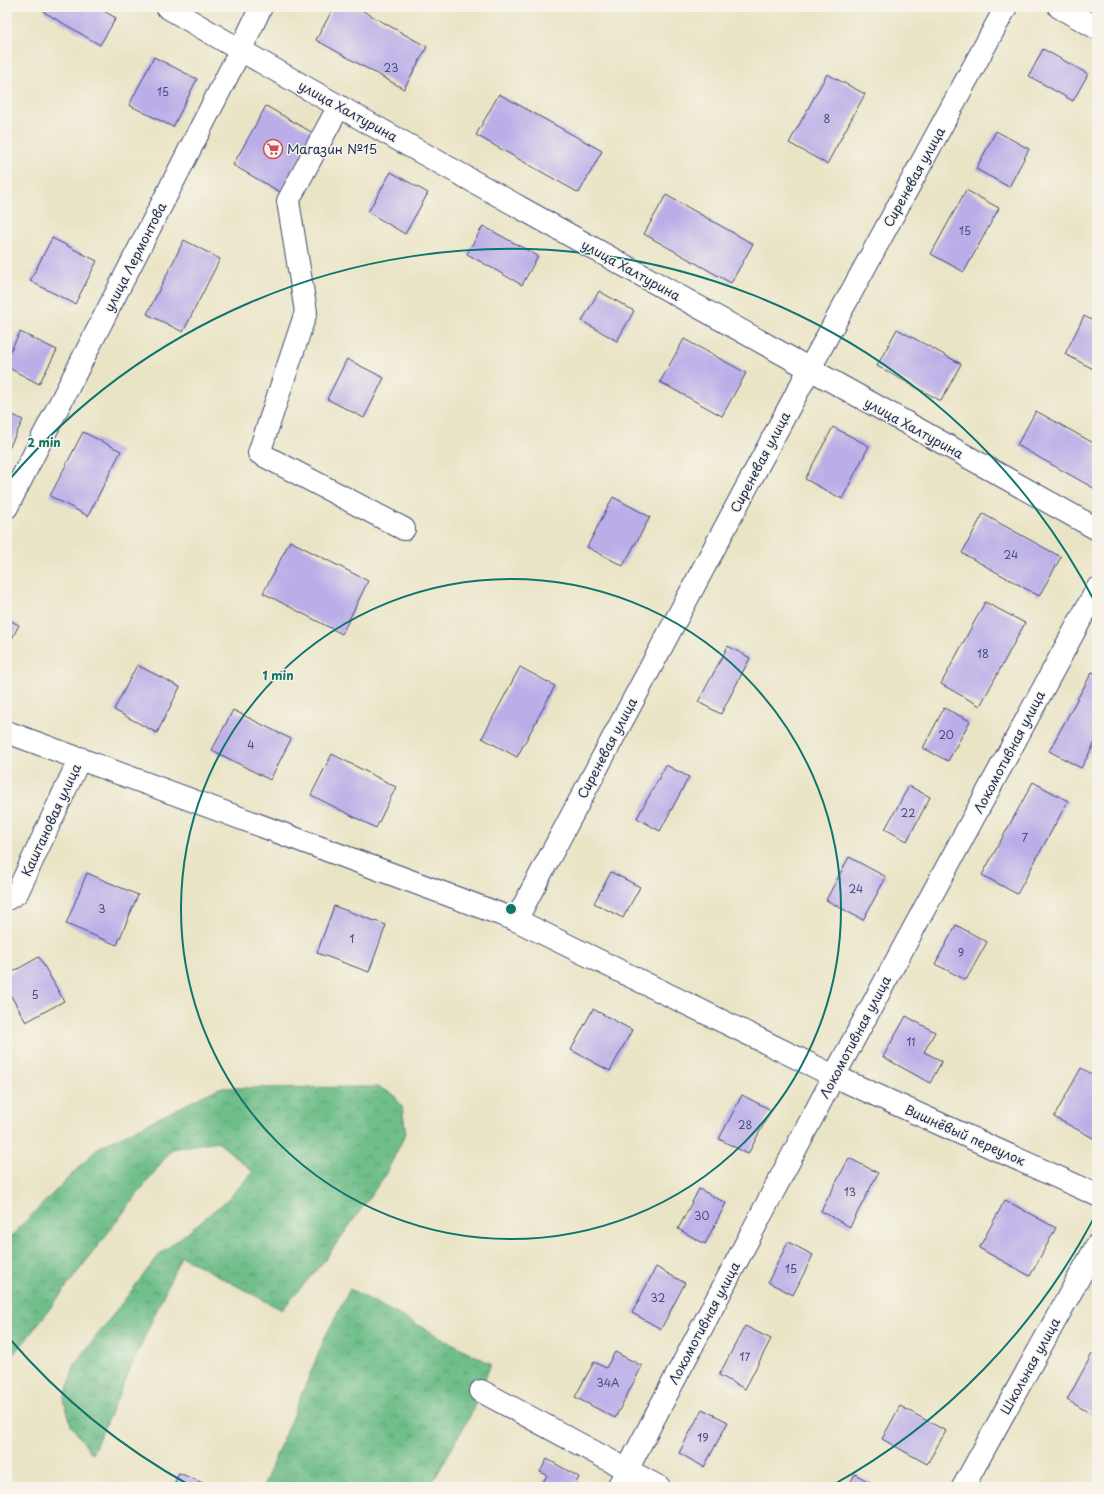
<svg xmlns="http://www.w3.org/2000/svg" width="1104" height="1494" viewBox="0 0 1104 1494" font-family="'Playpen Sans',sans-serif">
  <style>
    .forest { fill: url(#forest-crowns); stroke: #467674 }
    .building { fill: #bbaee8 }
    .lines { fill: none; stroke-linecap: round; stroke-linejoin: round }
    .minor-casing { stroke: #3a4a6e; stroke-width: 24 }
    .minor { stroke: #fff; stroke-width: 22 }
    .ring { fill: none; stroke: #0f766e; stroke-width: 2 }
    .labels { text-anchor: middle; stroke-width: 3; stroke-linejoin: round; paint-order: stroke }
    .number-label { font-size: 11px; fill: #434f80 }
    .street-label { font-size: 13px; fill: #1b2f5e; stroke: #f7f3e8 }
    .poi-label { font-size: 13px; fill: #1b2f5e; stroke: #f7f3e8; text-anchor: start }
    .centre { fill: #0f766e; stroke: #f7f3e8; stroke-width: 2 }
    .ring-label { font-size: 12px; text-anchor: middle; font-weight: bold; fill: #0f766e; stroke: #f7f3e8; stroke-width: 3; stroke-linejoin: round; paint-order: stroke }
  </style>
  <defs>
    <pattern id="forest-crowns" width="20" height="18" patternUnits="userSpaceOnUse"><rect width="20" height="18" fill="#70be89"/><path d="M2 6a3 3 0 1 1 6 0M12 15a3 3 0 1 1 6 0" fill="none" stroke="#5b9b73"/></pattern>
  </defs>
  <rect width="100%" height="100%" fill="#f7f3e8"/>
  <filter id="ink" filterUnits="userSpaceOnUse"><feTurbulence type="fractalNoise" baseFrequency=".025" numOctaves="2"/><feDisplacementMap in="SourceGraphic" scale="8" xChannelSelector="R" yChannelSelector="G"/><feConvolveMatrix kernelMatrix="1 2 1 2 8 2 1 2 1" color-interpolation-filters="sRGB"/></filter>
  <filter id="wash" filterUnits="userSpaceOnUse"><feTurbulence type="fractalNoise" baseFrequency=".012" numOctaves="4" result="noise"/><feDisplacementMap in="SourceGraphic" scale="16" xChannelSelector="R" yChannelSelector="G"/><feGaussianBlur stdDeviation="0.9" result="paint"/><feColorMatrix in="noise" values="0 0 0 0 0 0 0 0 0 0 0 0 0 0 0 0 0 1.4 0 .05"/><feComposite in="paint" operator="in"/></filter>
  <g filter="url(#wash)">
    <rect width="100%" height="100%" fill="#eae4c6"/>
    <!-- forest -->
    <g class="forest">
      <path d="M378,1087L393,1094L402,1107L406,1133L384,1177L324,1261L282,1310L181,1256L92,1454L71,1425L64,1400L75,1364L159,1255L226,1201L253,1172L217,1141L172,1149L25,1341L7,1360V1240L98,1148L219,1088Z"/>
      <path d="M350,1289L491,1364L471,1414L430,1487H263L327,1333Z"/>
    </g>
    <g id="blocks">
      <!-- building -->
      <g class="building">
        <path d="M47,7H97L116,18L100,45L44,12Z"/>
        <path d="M334,7H356L427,47L404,89L316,40Z"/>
        <path d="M1043,49L1088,74L1073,101L1029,76Z"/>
        <path d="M154,57L197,79L173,127L129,105Z"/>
        <path d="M827,74L865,94L827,164L789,143Z"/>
        <path d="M499,94L602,151L579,193L476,135Z"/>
        <path d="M266,106L313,133L280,192L233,165Z"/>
        <path d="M996,131L1029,149L1009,187L976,169Z"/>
        <path d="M391,172L428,193L405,234L368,212Z"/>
        <path d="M966,190L999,208L964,272L931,254Z"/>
        <path d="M666,195L753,244L731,283L644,234Z"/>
        <path d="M483,226L538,256L522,285L467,254Z"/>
        <path d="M52,238L97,261L75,304L30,281Z"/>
        <path d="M184,240L220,259L183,332L147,314Z"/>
        <path d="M599,291L634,311L617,341L582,321Z"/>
        <path d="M1084,316L1097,323V371L1065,354Z"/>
        <path d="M897,329L961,364L941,401L877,366Z"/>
        <path d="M20,332L57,350L39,384L7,367V358Z"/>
        <path d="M684,339L746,373L722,416L660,382Z"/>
        <path d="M347,359L384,378L364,418L327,399Z"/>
        <path d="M1036,411L1097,445V490L1017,445Z"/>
        <path d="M7,412L23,420L7,452Z"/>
        <path d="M833,427L869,446L842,499L805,479Z"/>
        <path d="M83,432L121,451L88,516L50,496Z"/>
        <path d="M613,497L650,517L623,566L587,547Z"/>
        <path d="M983,514L1061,557L1039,596L962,553Z"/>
        <path d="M290,541L368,581L342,634L263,593Z"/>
        <path d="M985,602L1025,623L980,706L941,684Z"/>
        <path d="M7,619L19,625L7,648Z"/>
        <path d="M728,646L750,658L721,714L698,702Z"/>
        <path d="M137,665L180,687L157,733L114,710Z"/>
        <path d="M520,667L555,686L517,757L482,738Z"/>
        <path d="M1092,672L1097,674V739L1081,768L1049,751Z"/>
        <path d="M944,708L970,721L948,761L923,748Z"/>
        <path d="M233,710L291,739L270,780L212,750Z"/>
        <path d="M332,754L396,787L376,828L311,795Z"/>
        <path d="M666,765L689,777L660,831L637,818Z"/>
        <path d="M1033,782L1068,801L1017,894L982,875Z"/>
        <path d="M909,786L930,797L907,841L885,829Z"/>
        <path d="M849,857L886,877L863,920L826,900Z"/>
        <path d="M611,872L640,887L623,918L594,903Z"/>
        <path d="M87,873L138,895L117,945L66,924Z"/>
        <path d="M334,906L386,925L369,972L317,953Z"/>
        <path d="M956,925L987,942L966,980L935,964Z"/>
        <path d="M39,957L64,1001L26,1022L7,989V975Z"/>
        <path d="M593,1009L632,1030L610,1071L571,1050Z"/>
        <path d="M906,1016L935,1032L924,1052L942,1061L930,1083L883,1057Z"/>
        <path d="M1081,1068L1097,1077V1136L1095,1139L1054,1117Z"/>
        <path d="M742,1095L771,1110L748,1154L719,1139Z"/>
        <path d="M849,1158L878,1173L850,1227L821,1211Z"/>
        <path d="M699,1189L726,1203L705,1244L678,1229Z"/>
        <path d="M1005,1200L1056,1228L1030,1276L979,1248Z"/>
        <path d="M788,1242L813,1255L793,1295L768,1282Z"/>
        <path d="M656,1267L685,1283L661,1329L632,1313Z"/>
        <path d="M745,1326L771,1339L745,1389L719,1375Z"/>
        <path d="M615,1352L642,1366L615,1418L575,1397L594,1362L606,1368Z"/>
        <path d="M1092,1354L1097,1357V1417L1067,1400Z"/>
        <path d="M900,1406L946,1431L927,1464L882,1439Z"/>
        <path d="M702,1409L728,1422L704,1467L679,1453Z"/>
        <path d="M547,1459L579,1477L574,1487L541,1486L547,1475L540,1472Z"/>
        <path d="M179,1473L212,1487H173Z"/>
        <path d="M855,1474L878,1487H848Z"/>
      </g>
    </g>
  </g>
  <g filter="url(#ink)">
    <use href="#blocks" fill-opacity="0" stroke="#3a4a6e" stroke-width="1"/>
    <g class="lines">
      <!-- minor casing -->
      <g class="minor-casing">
        <g id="minor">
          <path d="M167,7C284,77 403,142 521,208C713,316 905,423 1097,529"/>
          <path d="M1059,7L1097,28"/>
          <path d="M339,106L288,201L306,312L259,453L404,529"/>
          <path d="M7,507L240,51L261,7"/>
          <path d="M7,732L516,920L834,1076L1097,1195"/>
          <path d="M7,899L17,893L80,758"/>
          <path d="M516,920L809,370L1006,7"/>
          <path d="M481,1391L659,1487"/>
          <path d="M618,1487L834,1076L1097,589"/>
          <path d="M963,1487L1097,1245"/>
        </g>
      </g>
      <!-- minor -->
      <use href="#minor" class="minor"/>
    </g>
  </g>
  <!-- distance rings -->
  <g class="ring">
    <circle cx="511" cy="909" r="330"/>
    <path d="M1096 1214A660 660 0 0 1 831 1486M191 1486A660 660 0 0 1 9 1338M9 480A660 660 0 0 1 1096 604"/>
  </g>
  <!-- icons -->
  <defs>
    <g id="supermarket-ring" transform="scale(1)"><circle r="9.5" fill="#f7f3e8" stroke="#d1495b" stroke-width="1.5"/><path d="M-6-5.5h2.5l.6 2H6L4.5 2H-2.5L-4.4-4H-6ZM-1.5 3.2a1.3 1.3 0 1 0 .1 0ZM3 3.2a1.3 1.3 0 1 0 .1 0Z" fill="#d1495b"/></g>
  </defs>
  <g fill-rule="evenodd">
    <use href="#supermarket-ring" x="273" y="149"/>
  </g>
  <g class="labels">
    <!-- number labels -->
    <g class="number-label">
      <text x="391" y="72">23</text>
      <text x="163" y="96">15</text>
      <text x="827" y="123">8</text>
      <text x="965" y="235">15</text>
      <text x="1011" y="559">24</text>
      <text x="983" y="658">18</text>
      <text x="946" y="739">20</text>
      <text x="251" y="749">4</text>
      <text x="908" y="817">22</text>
      <text x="1025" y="842">7</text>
      <text x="856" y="893">24</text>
      <text x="102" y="913">3</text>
      <text x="352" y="943">1</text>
      <text x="961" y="957">9</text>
      <text x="35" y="999">5</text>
      <text x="911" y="1046">11</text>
      <text x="745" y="1129">28</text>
      <text x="850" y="1196">13</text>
      <text x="702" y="1220">30</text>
      <text x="791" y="1273">15</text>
      <text x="658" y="1302">32</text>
      <text x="745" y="1361">17</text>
      <text x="608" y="1387">34А</text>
      <text x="703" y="1442">19</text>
    </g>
    <!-- street labels -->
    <g class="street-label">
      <text transform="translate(348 111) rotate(29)" y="5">улица Халтурина</text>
      <text transform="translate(914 177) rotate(-61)" y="5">Сиреневая улица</text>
      <text transform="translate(135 257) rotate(-63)" y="5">улица Лермонтова</text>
      <text transform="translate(631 270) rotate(29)" y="5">улица Халтурина</text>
      <text transform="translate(914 428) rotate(29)" y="5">улица Халтурина</text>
      <text transform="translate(760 462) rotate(-62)" y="5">Сиреневая улица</text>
      <text transform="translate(607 748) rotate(-62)" y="5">Сиреневая улица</text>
      <text transform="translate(1009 752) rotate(-62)" y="5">Локомотивная улица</text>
      <text transform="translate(51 820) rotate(-65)" y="5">Каштановая улица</text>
      <text transform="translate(855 1037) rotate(-62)" y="5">Локомотивная улица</text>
      <text transform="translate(965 1135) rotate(24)" y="5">Вишнёвый переулок</text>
      <text transform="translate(704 1323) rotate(-62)" y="5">Локомотивная улица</text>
      <text transform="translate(1030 1366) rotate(-61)" y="5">Школьная улица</text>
    </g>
    <!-- poi labels -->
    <g class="poi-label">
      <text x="287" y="154">Магазин №15</text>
    </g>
  </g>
  <circle cx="511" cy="909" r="6" class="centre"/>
  <g class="ring-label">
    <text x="44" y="447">2 min</text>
    <text x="278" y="680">1 min</text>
  </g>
  <!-- margin -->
  <rect width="1104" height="1494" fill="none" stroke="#f7f3e8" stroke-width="24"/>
</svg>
